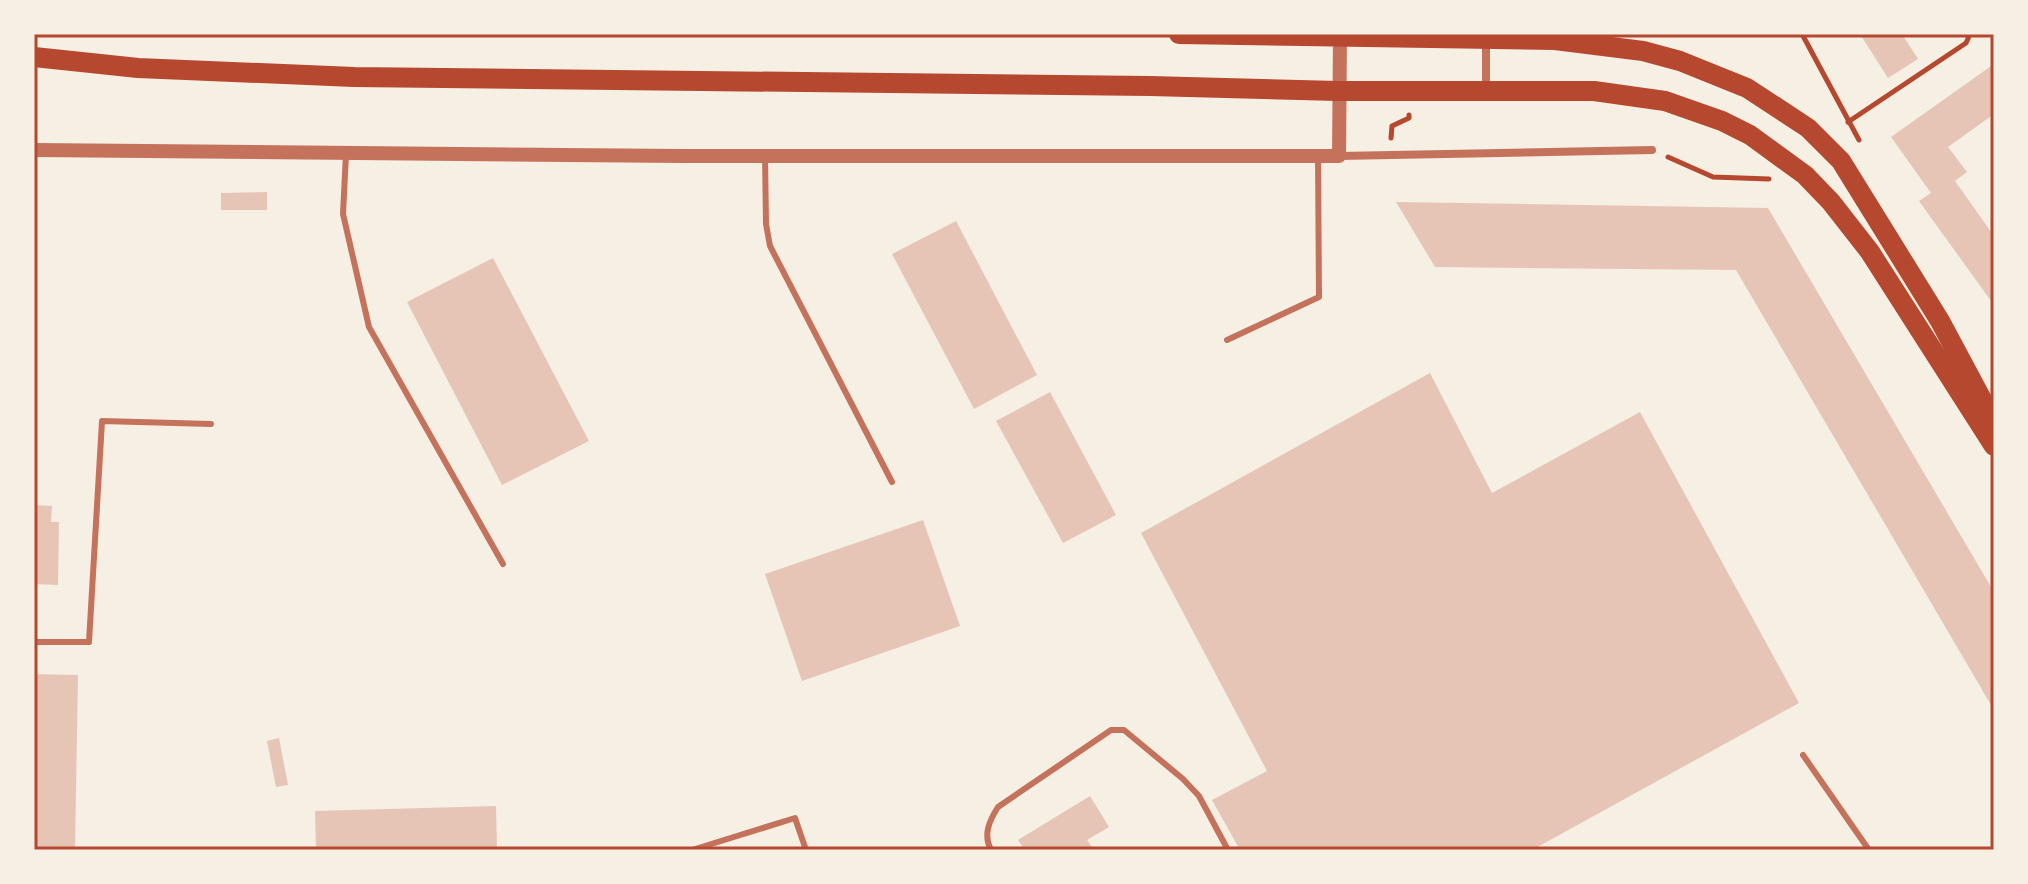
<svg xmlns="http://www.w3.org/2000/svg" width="2028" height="884" font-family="Manrope,sans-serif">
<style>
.building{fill:#e6c5b7}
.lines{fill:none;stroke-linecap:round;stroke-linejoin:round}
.path{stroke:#b5482f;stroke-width:5}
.service{stroke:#c5725c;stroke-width:6}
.minor{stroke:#c5725c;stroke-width:8}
.tertiary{stroke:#c5725c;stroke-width:14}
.primary{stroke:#b5482f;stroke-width:20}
.neatline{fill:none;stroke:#b5482f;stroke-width:3}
</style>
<rect width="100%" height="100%" fill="#f6efe4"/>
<g class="building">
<path d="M1860 34H1902L1918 59 1888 78Z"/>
<path d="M1994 64V114L1948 147 1967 172 1955 181 1994 236V305L1919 201 1931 193 1891 137Z"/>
<path d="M267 192V210H221V193Z"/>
<path d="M1396 202 1768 208 1994 592V710L1736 270 1435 267Z"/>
<path d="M956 221 1037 375 974 409 892 254Z"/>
<path d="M493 258 589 441 502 485 407 302Z"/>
<path d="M1430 373 1492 493 1640 412 1799 703 1532 850H1240L1212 800 1267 771 1141 533Z"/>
<path d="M1050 392 1116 515 1063 543 996 421Z"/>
<path d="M34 505 52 506 51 522H59L58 585 34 584Z"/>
<path d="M923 520 960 626 802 681 765 574Z"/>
<path d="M34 674 78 675 75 850H34Z"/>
<path d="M279 738 288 785 276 787 267 741Z"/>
<path d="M1090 796 1109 827 1087 840 1094 850H1025L1018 840Z"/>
<path d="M496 806 497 850H316L315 811Z"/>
</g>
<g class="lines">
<g class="path">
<path d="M1802 34 1859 140"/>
<path d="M1848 122 1966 43 1970 34"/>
<path d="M1391 138 1392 126 1409 118V115"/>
<path d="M1668 157 1713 177 1769 179"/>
</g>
<g class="service">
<path d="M346 154 343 214 369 327 503 564"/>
<path d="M765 156 766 224 770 246 892 482"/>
<path d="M1227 340 1319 297 1318 156"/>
<path d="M34 642H89L102 421 211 424"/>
<path d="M1803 755 1869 850"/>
<path d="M692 850 795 818 806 850"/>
<path d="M991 850C983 835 989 821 998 807L1111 730H1124L1183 779 1199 796 1228 850"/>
</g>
<g class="minor">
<path d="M1486 89V39"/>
<path d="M1339 156 1652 150"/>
</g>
<path class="tertiary" d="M34 150 682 156H1339L1340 36"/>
<g class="primary">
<path d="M1179 34 1555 40 1643 51 1680 61 1747 88 1808 128 1841 161 1940 321 1994 422"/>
<path d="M34 57 138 68 354 77 1150 86 1338 91H1594L1665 101 1722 121 1750 135 1805 175 1831 202 1870 252 1994 446"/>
</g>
</g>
<rect width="2028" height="884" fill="none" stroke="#f6efe4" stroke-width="72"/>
<rect x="36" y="36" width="1956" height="812" class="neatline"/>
</svg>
